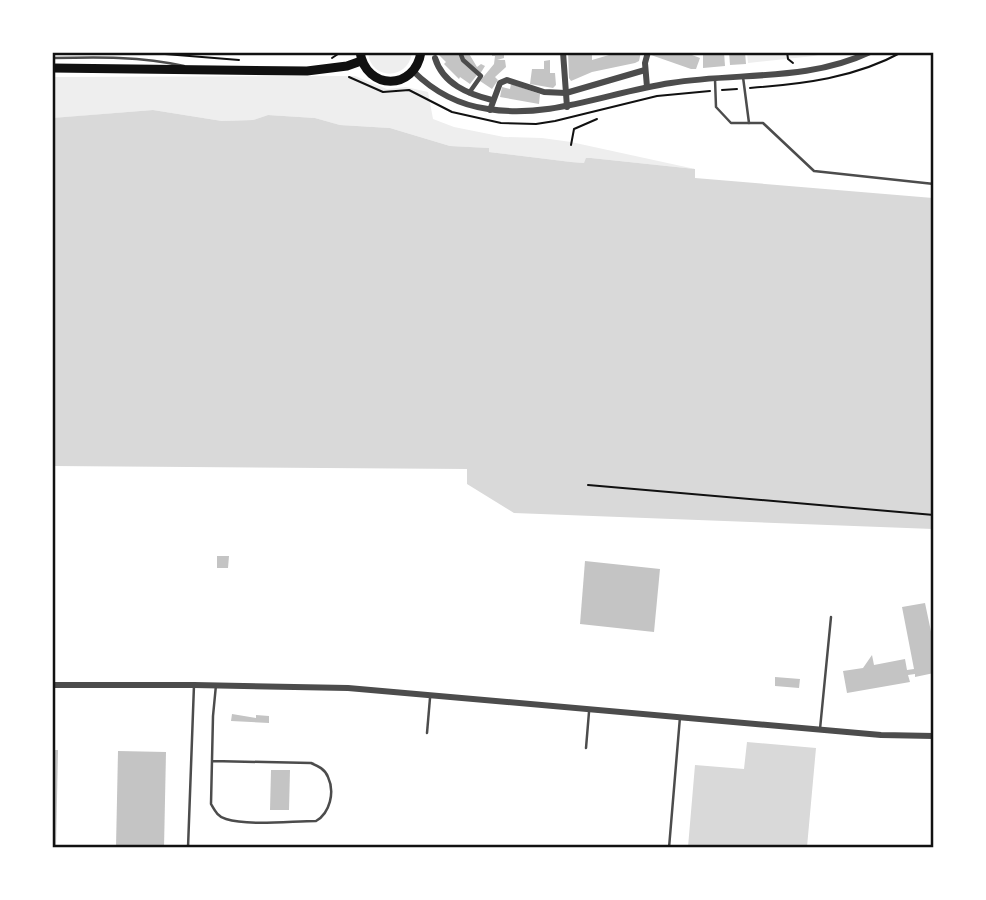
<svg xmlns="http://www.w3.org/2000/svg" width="986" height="900" font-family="Merriweather,serif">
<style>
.green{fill:#eee}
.water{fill:#d9d9d9}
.building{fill:#c4c4c4}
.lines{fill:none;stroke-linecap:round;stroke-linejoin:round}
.path{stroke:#111;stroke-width:2}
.service{stroke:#4c4c4c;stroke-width:2.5}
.pedestrian{stroke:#4c4c4c;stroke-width:4.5}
.minor{stroke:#4c4c4c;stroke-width:6}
.secondary{stroke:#111;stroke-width:9}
.neatline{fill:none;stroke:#111;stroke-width:2.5}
</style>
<rect width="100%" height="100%" fill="#fff"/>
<g class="green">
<path d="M368 53V52L412 53C408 80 371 81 368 53Z"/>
<path d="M747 53H827L814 56 748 63Z"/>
<path d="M355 76 387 89 406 87 428 92 433 119 454 127 504 137 542 138 571 142 695 169 591 158 584 163 571 162 489 152V148L450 146 390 128 340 125 315 118 268 115 253 120 222 121 153 110 53 118 52 77Z"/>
</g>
<g class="water">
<path d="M153 110 222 121 253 120 268 115 315 118 340 125 390 128 450 146 489 148V152L571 162 584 163 586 158H591L695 169V178L933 198V529L514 513 467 484V469L53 466 52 118Z"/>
<path d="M747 742 816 748 807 847H688L695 765 744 769Z"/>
</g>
<g class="building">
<path d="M443 52H459L462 61 477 75 470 84 460 77 459 79 444 64 446 62 439 55Z"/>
<path d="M462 52H468L477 67 481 64 485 66 480 74 464 59Z"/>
<path d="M492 52H504V58L497 60H505L506 67 495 77 498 80 492 89 480 81 494 64 495 56H492Z"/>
<path d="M568 52H592V60L609 55 608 52H641L639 61 635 63 592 72 571 81 569 78Z"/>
<path d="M652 52H684L700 58 696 69H691L651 55Z"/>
<path d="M703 52H724L725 66 703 68Z"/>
<path d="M729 52H745L746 64 730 65Z"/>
<path d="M550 60V73H555L556 85 553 88 530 84 532 69H544V61Z"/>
<path d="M511 84 540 94 539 104 500 97 502 87 510 89Z"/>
<path d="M217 556H229L228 568H217Z"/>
<path d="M585 561 660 569 654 632 580 624Z"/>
<path d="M925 603 934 646V673L915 677V674L908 675 910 682 847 693 843 671 863 668 872 655 874 665 905 659 907 670 914 669 902 607Z"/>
<path d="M775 677 800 679 799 688 775 686Z"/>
<path d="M232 714 256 718V715L269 716V723L231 721Z"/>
<path d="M52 750H58L56 848H52Z"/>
<path d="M118 751 166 752 164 848H116Z"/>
<path d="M271 770H290L289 810H270Z"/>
</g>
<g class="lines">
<g class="path">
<path d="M787 52 788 59 793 63"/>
<path d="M165 54 239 60"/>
<path d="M332 58 341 52"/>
<path d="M349 77 383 92 409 90 452 112 501 123 536 124 555 121 657 96 710 91"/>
<path d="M750 88C803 84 855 78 902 52"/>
<path d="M722 90 737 89"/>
<path d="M571 145 574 129 597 119"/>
<path d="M588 485 934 515"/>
</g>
<g class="service">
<path d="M52 58C97 57 141 56 184 66"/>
<path d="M743 77 749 123"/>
<path d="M715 79 716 107 731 123H763L814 171 934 184"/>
<path d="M820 729 831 617"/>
<path d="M427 733 430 698"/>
<path d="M586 748 589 712"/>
<path d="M212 761 311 763C318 766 325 769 328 777 335 792 330 813 316 821 292 821 248 826 226 819 218 817 215 811 211 804L213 716 216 685"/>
<path d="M188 848 194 685"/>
<path d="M669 848 680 717"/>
</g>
<path class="pedestrian" d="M460 52 463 60 481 76 469 93"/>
<g class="minor">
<path d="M563 52 567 107"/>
<path d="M435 58C443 84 468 94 492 100"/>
<path d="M413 71C434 92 459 105 488 109 551 119 609 92 671 83 738 72 807 82 870 52"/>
<path d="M647 87 645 63 648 52"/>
<path d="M490 110 500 83 507 80 544 92 566 93 645 70"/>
<path d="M52 685H194L348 688 881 735 934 736"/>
</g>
<g class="secondary">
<path d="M360 52C366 91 415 91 421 52"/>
<path d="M52 68 307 71 347 66 361 61"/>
</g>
</g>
<rect width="986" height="900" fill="none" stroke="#ffffff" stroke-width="108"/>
<rect x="54" y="54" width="878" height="792" class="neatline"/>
</svg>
